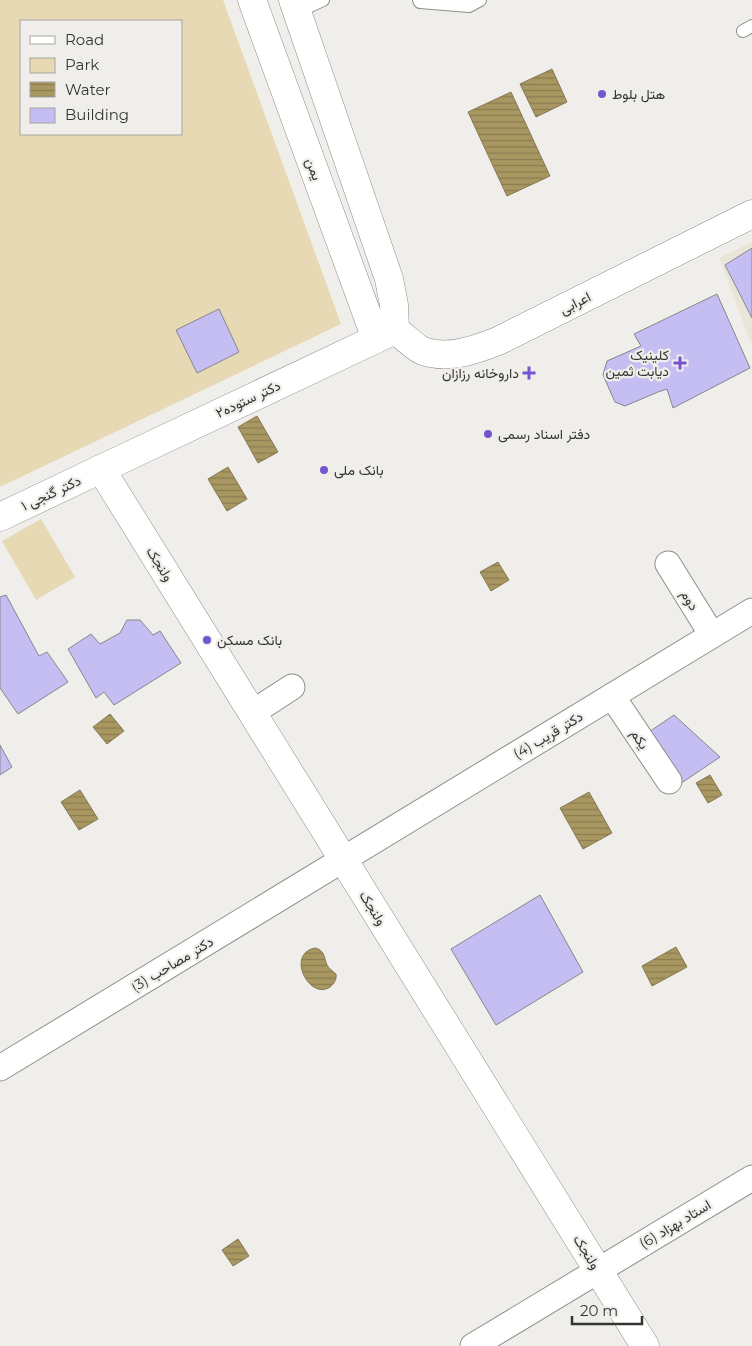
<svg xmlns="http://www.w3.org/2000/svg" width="752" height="1346" font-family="Montserrat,Vazirmatn,sans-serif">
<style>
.built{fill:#e9e5d9}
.green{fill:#e6d9b4;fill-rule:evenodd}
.water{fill:url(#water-rules);stroke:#867a53}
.building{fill:#c5bef3;stroke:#87868b}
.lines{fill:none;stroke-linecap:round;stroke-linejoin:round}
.service-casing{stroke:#8f8e89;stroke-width:14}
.minor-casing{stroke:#8f8e89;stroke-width:27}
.tertiary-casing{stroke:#8f8e89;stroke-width:29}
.secondary-casing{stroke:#8f8e89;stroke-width:29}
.service{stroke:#fff;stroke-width:12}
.minor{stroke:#fff;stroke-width:25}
.tertiary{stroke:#fff;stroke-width:28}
.secondary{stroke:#fff;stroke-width:28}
.poi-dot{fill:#7555cf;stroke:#f0eeea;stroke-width:2}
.labels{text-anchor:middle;stroke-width:4.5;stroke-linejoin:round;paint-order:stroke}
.poi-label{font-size:14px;fill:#353533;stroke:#f0eeea;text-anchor:start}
.street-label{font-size:14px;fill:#353533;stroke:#f0eeea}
</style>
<defs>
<pattern id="water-rules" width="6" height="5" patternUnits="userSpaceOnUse" patternTransform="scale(1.25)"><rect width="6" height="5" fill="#a99761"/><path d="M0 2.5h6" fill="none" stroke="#8a7c51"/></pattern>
</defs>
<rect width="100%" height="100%" fill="#f0eeea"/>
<path class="built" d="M752 242V346L719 258Z"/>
<g class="green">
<path d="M0 0H223L341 324 0 487ZM21 21H181V134H21Z"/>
<path d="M41 519 75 577 36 600 2 541Z"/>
</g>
<g class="water">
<path d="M552 69 567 102 536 117 520 84Z"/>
<path d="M511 92 550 176 507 196 468 112Z"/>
<path d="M257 416 278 452 258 463 238 427Z"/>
<path d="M228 467 247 499 227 511 208 479Z"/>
<path d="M498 562 509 580 491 591 480 572Z"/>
<path d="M110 714 124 731 107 744 93 727Z"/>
<path d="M710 775 722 795 708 803 696 783Z"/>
<path d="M80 790 98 819 79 830 61 802Z"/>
<path d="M589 792 612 833 583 849 560 808Z"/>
<path d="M676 947 687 967 652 986 642 966Z"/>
<path d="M315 948C325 950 324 958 327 965 329 969 333 971 336 974 337 979 334 984 330 987 310 1001 285 954 315 948Z"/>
<path d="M238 1239 249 1256 233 1266 222 1250Z"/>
</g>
<g class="building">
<path d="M752 248V318L725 265Z"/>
<path d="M717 294 750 368 673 408 667 389 658 392 625 406 615 402 603 375 607 361 641 346 634 334Z"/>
<path d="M219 309 239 352 197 373 176 330Z"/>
<path d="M6 595 39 656 47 652 68 682 18 714 0 688V597Z"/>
<path d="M127 620H140L153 635 160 631 181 663 114 705 104 692 96 698 68 649 91 634 100 644 120 633Z"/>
<path d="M674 715 720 757 677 786 643 736Z"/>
<path d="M0 745 12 767 0 775Z"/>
<path d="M540 895 583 972 496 1025 451 949Z"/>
</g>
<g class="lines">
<g class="service-casing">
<g id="service">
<path d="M419 0 420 2 469 6 480 0"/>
<path d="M297 12 323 0"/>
<path d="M743 31 752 26"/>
</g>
</g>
<g class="minor-casing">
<g id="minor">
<path d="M668 564 712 635"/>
<path d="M612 696 669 781"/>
<path d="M252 713 292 687"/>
<path d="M0 1068 752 611"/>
<path d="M473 1346 752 1178"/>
</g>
</g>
<g class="tertiary-casing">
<g id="tertiary">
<path d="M395 330C403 335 415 348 423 351 448 360 475 350 498 341L752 214"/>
<path d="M0 517 101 469"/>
</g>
</g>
<g class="secondary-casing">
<g id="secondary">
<path d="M252 0 376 339"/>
<path d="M293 0 389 279 394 305 395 330 101 469 645 1346"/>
</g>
</g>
<use href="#service" class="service"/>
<use href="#minor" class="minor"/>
<use href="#tertiary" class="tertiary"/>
<use href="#secondary" class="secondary"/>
</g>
<g class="poi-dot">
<circle cx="602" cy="94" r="5"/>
<path d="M677.5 355.5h5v5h5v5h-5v5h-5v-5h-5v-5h5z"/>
<path d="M526.5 365.5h5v5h5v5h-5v5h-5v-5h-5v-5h5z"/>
<circle cx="488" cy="434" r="5"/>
<circle cx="324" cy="470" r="5"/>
<circle cx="207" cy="640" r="5"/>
</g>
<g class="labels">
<g class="poi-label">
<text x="612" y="99">هتل بلوط</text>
<text x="669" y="360" text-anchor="end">کلینیک<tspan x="669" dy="16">دیابت ثمین</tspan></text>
<text x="519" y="378" text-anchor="end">داروخانه رزازان</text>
<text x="498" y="439">دفتر اسناد رسمی</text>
<text x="334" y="475">بانک ملی</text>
<text x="217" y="645">بانک مسکن</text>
</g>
<g class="street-label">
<text transform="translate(314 169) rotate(70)" y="5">یمن</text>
<text transform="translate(575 303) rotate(-27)" y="5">اعرابی</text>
<text transform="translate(248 399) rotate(-25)" y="5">دکتر ستوده۲</text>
<text transform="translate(51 493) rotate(-25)" y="5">دکتر گنجی ۱</text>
<text transform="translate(160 564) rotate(58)" y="5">ولنجک</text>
<text transform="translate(690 600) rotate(58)" y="5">دوم</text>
<text transform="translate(548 735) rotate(-31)" y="5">دکتر قریب (4)</text>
<text transform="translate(640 739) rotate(56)" y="5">یکم</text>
<text transform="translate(373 908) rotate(58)" y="5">ولنجک</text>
<text transform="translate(172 964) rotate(-31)" y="5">دکتر مصاحب (3)</text>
<text transform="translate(675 1224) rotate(-31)" y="5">استاد بهزاد (6)</text>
<text transform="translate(587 1252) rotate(58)" y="5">ولنجک</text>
</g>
</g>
<rect x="20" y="20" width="162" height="115" fill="#f0eeea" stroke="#a5a4a1"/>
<rect x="30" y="36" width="25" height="8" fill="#ffffff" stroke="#a5a4a1"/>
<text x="65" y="45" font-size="15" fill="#353533">Road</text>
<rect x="30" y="58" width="25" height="15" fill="#e6d9b4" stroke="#a5a4a1"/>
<text x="65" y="70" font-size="15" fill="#353533">Park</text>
<rect x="30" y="82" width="25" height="15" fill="url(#water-rules)" stroke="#a5a4a1"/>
<text x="65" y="95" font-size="15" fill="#353533">Water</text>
<rect x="30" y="108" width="25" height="15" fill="#c5bef3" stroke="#a5a4a1"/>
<text x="65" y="120" font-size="15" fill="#353533">Building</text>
<path d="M572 1316v8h70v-8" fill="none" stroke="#353533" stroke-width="2.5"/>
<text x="580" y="1316" font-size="15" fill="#353533" stroke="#f0eeea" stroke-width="4" paint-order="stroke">20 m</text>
</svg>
